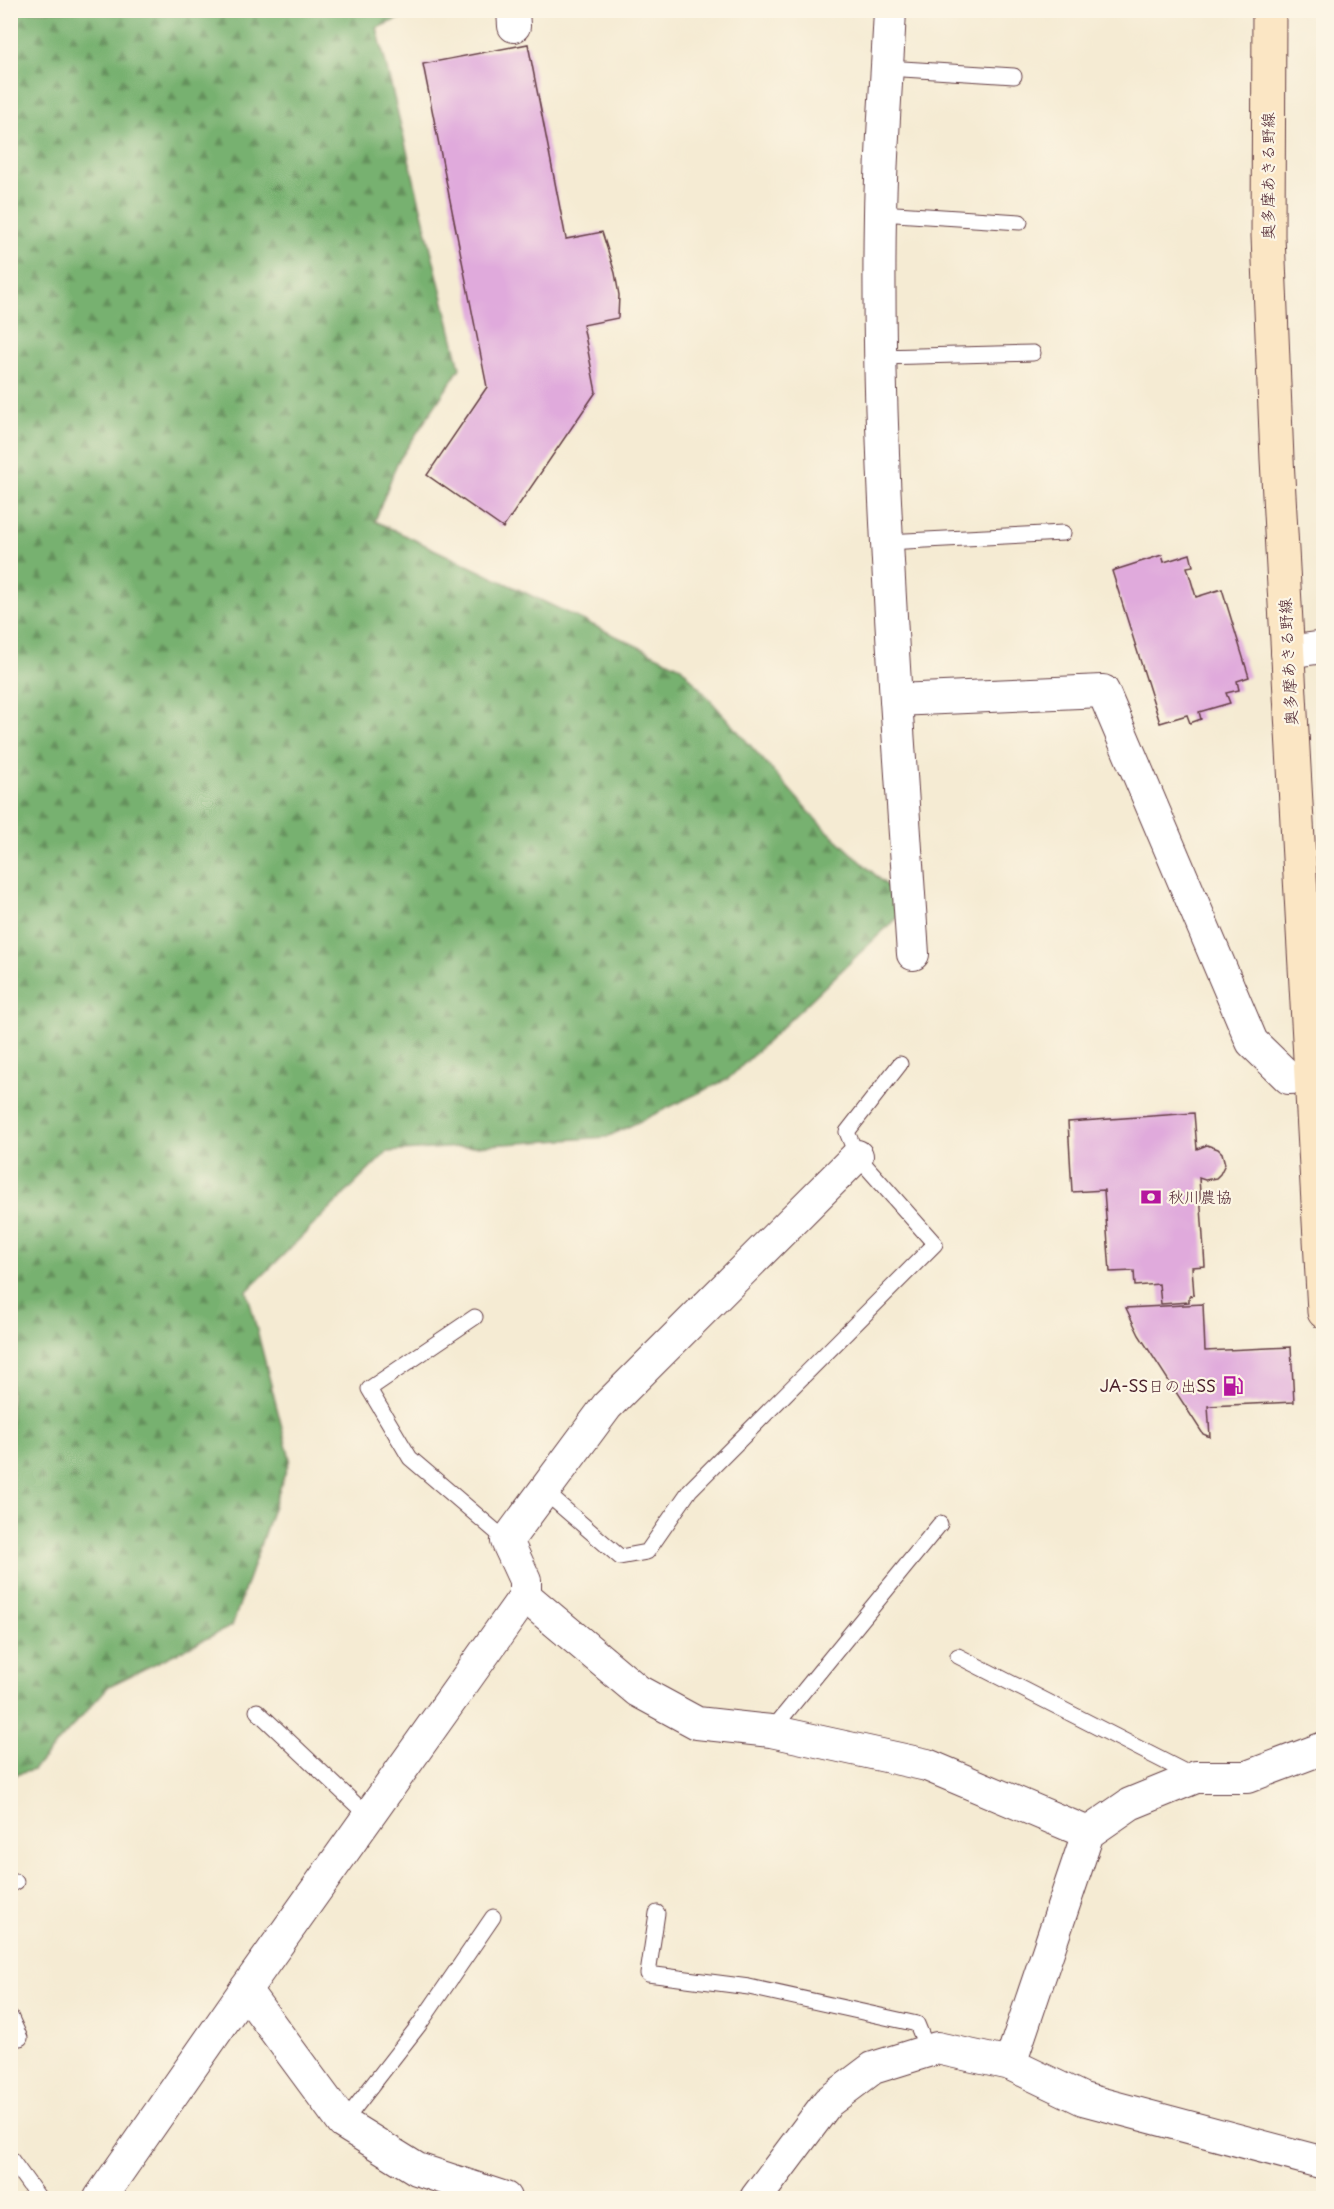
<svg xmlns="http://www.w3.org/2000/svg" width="1334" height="2209" font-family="'Playpen Sans','Klee One',sans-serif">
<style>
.forest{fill:url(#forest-firs);stroke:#60684d;stroke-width:1.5}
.building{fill:#e0aadc}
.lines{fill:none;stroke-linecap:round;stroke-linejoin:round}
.lane-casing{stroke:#643e44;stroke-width:17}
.street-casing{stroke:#643e44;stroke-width:34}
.secondary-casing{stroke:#643e44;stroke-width:35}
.lane{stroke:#fff;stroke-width:15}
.street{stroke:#fff;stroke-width:32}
.secondary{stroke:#fbe6c4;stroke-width:33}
.labels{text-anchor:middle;stroke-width:4.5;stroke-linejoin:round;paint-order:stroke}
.street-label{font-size:16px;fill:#4a1f2b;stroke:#fcf5e5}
.poi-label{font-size:16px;fill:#4a1f2b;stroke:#fcf5e5;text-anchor:start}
</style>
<defs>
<pattern id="forest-firs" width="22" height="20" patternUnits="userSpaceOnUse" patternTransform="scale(1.5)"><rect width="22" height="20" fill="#77b16f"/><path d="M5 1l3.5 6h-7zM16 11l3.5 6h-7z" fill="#648f5b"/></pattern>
</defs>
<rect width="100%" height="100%" fill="#fcf5e5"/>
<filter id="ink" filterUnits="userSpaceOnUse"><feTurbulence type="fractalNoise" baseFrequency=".0167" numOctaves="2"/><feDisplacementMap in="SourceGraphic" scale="12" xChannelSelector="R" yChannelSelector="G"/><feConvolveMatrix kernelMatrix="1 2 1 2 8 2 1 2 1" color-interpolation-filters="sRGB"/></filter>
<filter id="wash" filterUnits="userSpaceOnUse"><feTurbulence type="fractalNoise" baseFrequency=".008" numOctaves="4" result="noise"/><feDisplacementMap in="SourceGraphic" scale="24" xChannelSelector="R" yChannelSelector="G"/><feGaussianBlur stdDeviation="1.35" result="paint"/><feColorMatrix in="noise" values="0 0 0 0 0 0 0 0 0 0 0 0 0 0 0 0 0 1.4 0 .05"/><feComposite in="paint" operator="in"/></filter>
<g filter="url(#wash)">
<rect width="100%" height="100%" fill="#f5ebd3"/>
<path class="forest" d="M11 11H416L377 28 460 368 397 463 375 521 681 667 819 823 909 906 728 1079 607 1137 387 1152 247 1291 290 1459 232 1626 109 1686 33 1770 11 1776Z"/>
<g id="blocks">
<g class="building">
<path d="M528 44 566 239 602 232 615 273 619 295 618 318 583 325 596 392 503 528 427 475 487 387 423 64Z"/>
<path d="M1190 554 1193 566 1187 567 1196 597 1222 589 1249 677 1237 681 1239 690 1226 693 1230 703 1199 712 1201 719 1190 723 1187 715 1160 723 1112 571 1162 555 1164 562Z"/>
<path d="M1194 1113 1197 1149 1207 1145 1218 1149 1222 1153 1225 1164 1220 1174 1216 1178 1205 1180 1199 1178 1205 1266 1192 1267 1194 1295 1189 1296V1302L1161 1304 1159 1284 1135 1286 1134 1271 1110 1272 1104 1190 1072 1192 1068 1122Z"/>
<path d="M1203 1304 1205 1351 1291 1347 1294 1402 1208 1406 1210 1437 1203 1434 1139 1335 1126 1308Z"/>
</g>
</g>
</g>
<g filter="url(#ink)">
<use href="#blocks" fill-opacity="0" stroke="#643e44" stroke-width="1.5"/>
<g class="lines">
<g class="lane-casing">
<g id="lane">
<path d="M887 68 1014 76"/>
<path d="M880 213 1020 222"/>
<path d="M880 357 1033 353"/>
<path d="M886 542 1063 533"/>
<path d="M475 1317 369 1389 410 1458 507 1541"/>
<path d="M545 1492 620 1557 647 1552 690 1490 935 1244 857 1156 847 1132 900 1064"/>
<path d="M958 1656 1193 1776"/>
<path d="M257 1711 368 1816"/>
<path d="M771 1731 940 1524"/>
<path d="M10 1885 16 1882"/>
<path d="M657 1913 648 1974 749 1987 917 2024 928 2051"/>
<path d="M10 2016 20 2038"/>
<path d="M343 2123 419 2025 493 1917"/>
<path d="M10 2158 39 2198"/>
</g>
</g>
<g class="street-casing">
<g id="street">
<path d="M513 10 514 26"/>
<path d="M890 10C887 78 881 147 880 214 877 376 886 538 896 700L1103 691 1252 1042 1289 1078 1311 1077"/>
<path d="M1287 652 1324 647"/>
<path d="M896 700 913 954"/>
<path d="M525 1596 638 1691 697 1723 771 1731 927 1765 1088 1833"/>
<path d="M245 1990 343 2123 417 2169 505 2198"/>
<path d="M1010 2064 1088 1833 1130 1804 1196 1777H1247L1324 1748"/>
<path d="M100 2198 245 1990 525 1596V1580L507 1541 607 1406 857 1156"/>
<path d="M756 2198 828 2102 873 2068 937 2048 1010 2064 1083 2099 1324 2163"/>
</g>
</g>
<g class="secondary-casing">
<path id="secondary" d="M1269 10 1268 236 1277 459 1324 1312"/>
</g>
<use href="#lane" class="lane"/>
<use href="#street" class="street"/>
<use href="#secondary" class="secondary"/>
</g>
</g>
<defs>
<g id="bank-bare" transform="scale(1.62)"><path d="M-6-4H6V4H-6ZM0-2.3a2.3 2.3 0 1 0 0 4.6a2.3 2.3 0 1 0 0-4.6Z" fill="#b5179e" stroke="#fcf5e5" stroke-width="2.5" paint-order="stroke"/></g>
<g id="fuel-bare" transform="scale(1.62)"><path d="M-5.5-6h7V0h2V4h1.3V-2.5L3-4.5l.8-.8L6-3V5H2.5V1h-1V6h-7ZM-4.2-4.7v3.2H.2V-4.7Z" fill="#b5179e" stroke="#fcf5e5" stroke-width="2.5" paint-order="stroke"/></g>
</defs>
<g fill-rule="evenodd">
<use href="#bank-bare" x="1151" y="1197"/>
<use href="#fuel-bare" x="1233" y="1386"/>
</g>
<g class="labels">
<g class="street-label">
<text transform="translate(1268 176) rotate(-90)" y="6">奥多摩あきる野線</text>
<text transform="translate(1288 662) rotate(-93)" y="6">奥多摩あきる野線</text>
</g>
<g class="poi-label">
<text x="1168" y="1203">秋川農協</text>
<text x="1216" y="1392" text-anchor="end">JA-SS日の出SS</text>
</g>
</g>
<rect width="1334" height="2209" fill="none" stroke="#fcf5e5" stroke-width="36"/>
</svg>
